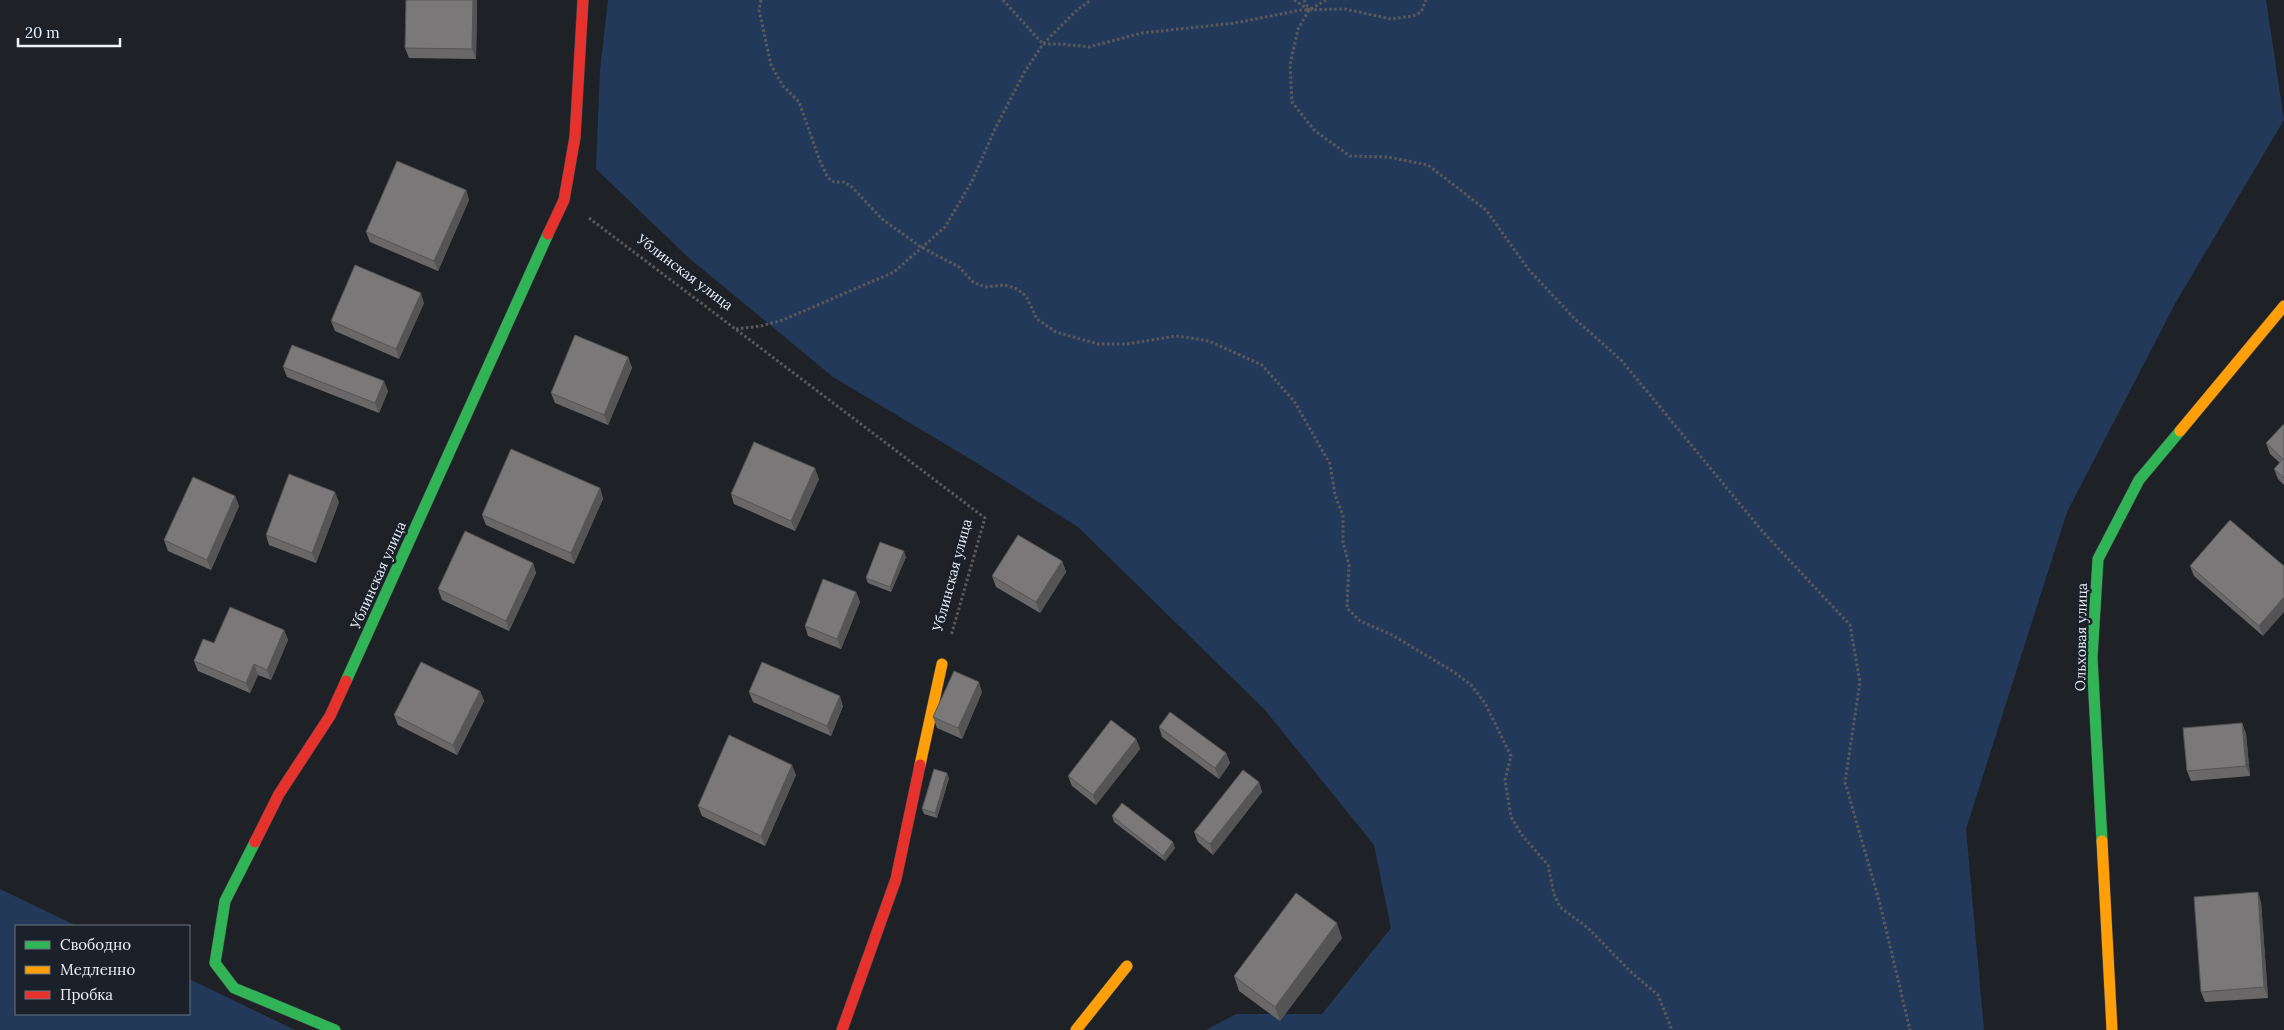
<svg xmlns="http://www.w3.org/2000/svg" width="2284" height="1030" font-family="Lora,serif">
<style>
.green{fill:#23395a}
.lines{fill:none;stroke-linecap:round;stroke-linejoin:round}
.fast-casing{stroke:#3c3f43;stroke-width:12}
.slow-casing{stroke:#3c3f43;stroke-width:12}
.jam-casing{stroke:#3c3f43;stroke-width:12}
.path{stroke:#5a595b;stroke-width:3;stroke-dasharray:2.5 2.5;stroke-linecap:butt}
.fast{stroke:#30b455;stroke-width:11}
.slow{stroke:#ff9f0a;stroke-width:11}
.jam{stroke:#e5322d;stroke-width:11}
.wall{fill:#696768}
.shaded-wall{fill:#555455}
.building{fill:#7a7879;stroke:#555455}
.labels{text-anchor:middle;stroke-width:5;stroke-linejoin:round;paint-order:stroke}
.street-label{font-size:14px;fill:#edf1f8;stroke:#1b212a}
</style>
<rect width="100%" height="100%" fill="#1e2226"/>
<g class="green">
<path d="M608 0H2266L2284 120 2176 302 2067 512 1966 829 1984 1030H1206L1236 1014H1322L1391 928 1374 845 1265 710 1078 527 977 463 833 377 689 258 596 169 600 70Z"/>
<path d="M0 889 77 926H16V1014H189V979L295 1030H0Z"/>
</g>
<g class="lines">
<g class="fast-casing">
<g id="fast">
<path d="M346 681 548 234"/>
<path d="M2102 841 2092 658 2098 559 2139 480 2180 431"/>
<path d="M255 842 225 901 215 963 234 988 335 1030"/>
</g>
</g>
<g class="slow-casing">
<g id="slow">
<path d="M2180 431 2284 306"/>
<path d="M920 765 942 664"/>
<path d="M2102 841 2112 1030"/>
<path d="M1076 1030 1127 966"/>
</g>
</g>
<g class="jam-casing">
<g id="jam">
<path d="M548 234 564 200 575 137 583 0"/>
<path d="M255 842 279 794 330 716 346 681"/>
<path d="M842 1030 896 879 920 765"/>
</g>
</g>
<g class="path">
<path d="M761 0 759 10 771 65 783 86 799 102 820 161 828 178 834 182H844L852 187 882 219 921 247 959 267 973 282 985 287 1005 285 1017 289 1026 296 1037 319 1056 332 1098 344H1127L1176 336 1191 338 1209 341 1262 365 1294 401 1330 464 1335 495 1343 516V542L1349 565 1347 608 1360 621 1392 635 1454 672 1471 685 1485 703 1511 756 1505 780 1511 817 1522 835 1548 865 1554 894 1560 907 1588 928 1631 972 1658 995 1672 1030"/>
<path d="M1003 0 1043 44 1077 10 1091 0"/>
<path d="M1294 0 1309 10"/>
<path d="M1304 0 1309 10"/>
<path d="M1326 0 1309 10 1298 29 1290 65 1292 102 1315 131 1350 156 1388 157 1428 165 1486 210 1529 270 1574 318 1622 361 1763 532 1850 625 1860 682 1845 782 1880 904 1910 1030"/>
<path d="M589 218 985 518 951 636"/>
<path d="M736 329 761 326 783 320 894 272 945 227 972 181 995 129 1024 73 1043 44H1062L1089 47 1142 33 1235 23 1301 10 1345 9 1391 19 1413 16 1421 12 1426 0"/>
</g>
<use href="#fast" class="fast"/>
<use href="#slow" class="slow"/>
<use href="#jam" class="jam"/>
</g>
<g class="wall">
<path d="M477 0 476 59 409 58 405 48Z"/>
<path d="M466 190 469 200 438 271 370 242 366 232Z"/>
<path d="M424 303 399 359 335 331 331 321Z"/>
<path d="M628 357 632 368 608 425 555 403 551 393Z"/>
<path d="M283 367 388 391 379 413 287 377Z"/>
<path d="M2284 424V485L2278 479 2274 469 2280 463 2270 454 2266 443Z"/>
<path d="M819 479 795 531 734 504 731 494Z"/>
<path d="M600 488 603 499 574 564 486 525 482 515Z"/>
<path d="M235 496 239 506 211 570 168 551 164 540Z"/>
<path d="M339 502 316 563 269 545 266 535Z"/>
<path d="M2230 520 2263 636 2194 576 2190 566Z"/>
<path d="M906 557 891 592 868 583 866 578Z"/>
<path d="M1062 561 1066 572 1040 613 996 587 992 576Z"/>
<path d="M533 563 536 573 509 631 442 600 438 589Z"/>
<path d="M856 592 860 602 841 649 808 636 805 626Z"/>
<path d="M284 630 288 640 271 680 258 675 250 693 198 671 194 661 214 643Z"/>
<path d="M480 691 484 701 457 755 398 725 394 715Z"/>
<path d="M749 692 843 706 831 736 753 702Z"/>
<path d="M982 692 962 739 937 728 933 717Z"/>
<path d="M2242 723 2246 734 2250 776 2191 781 2187 771Z"/>
<path d="M1159 727 1226 753 1230 763 1219 779 1162 737Z"/>
<path d="M1136 739 1140 749 1096 805 1072 786 1068 776Z"/>
<path d="M796 775 765 846 702 816 698 806Z"/>
<path d="M949 778 937 818 924 814 922 809Z"/>
<path d="M1259 782 1262 792 1213 855 1198 842 1194 832Z"/>
<path d="M1112 816 1175 848 1165 861 1114 822Z"/>
<path d="M2261 902 2268 998 2205 1002 2201 992Z"/>
<path d="M1342 938 1280 1021 1239 991 1234 976Z"/>
</g>
<g class="shaded-wall">
<path d="M473 0H477L476 59 472 49Z"/>
<path d="M466 190 469 200 438 271 434 261Z"/>
<path d="M421 293 424 303 399 359 396 349Z"/>
<path d="M628 357 632 368 608 425 604 415Z"/>
<path d="M384 381 388 391 379 413 375 403Z"/>
<path d="M815 468 819 479 795 531 791 521Z"/>
<path d="M600 488 603 499 574 564 571 553Z"/>
<path d="M335 492 339 502 316 563 312 553Z"/>
<path d="M235 496 239 506 211 570 207 560Z"/>
<path d="M904 551 906 557 891 592 890 587Z"/>
<path d="M1062 561 1066 572 1040 613 1036 602Z"/>
<path d="M533 563 536 573 509 631 506 621Z"/>
<path d="M856 592 860 602 841 649 837 639Z"/>
<path d="M2284 597V612L2263 636 2259 626Z"/>
<path d="M284 630 288 640 271 680 267 670Z"/>
<path d="M254 664 258 675 250 693 246 683Z"/>
<path d="M979 682 982 692 962 739 958 728Z"/>
<path d="M480 691 484 701 457 755 453 745Z"/>
<path d="M840 696 843 706 831 736 827 726Z"/>
<path d="M2242 723 2246 734 2250 776 2246 766Z"/>
<path d="M1136 739 1140 749 1096 805 1093 795Z"/>
<path d="M1226 753 1230 763 1219 779 1215 768Z"/>
<path d="M792 765 796 775 765 846 761 836Z"/>
<path d="M947 773 949 778 937 818 935 813Z"/>
<path d="M1259 782 1262 792 1213 855 1210 844Z"/>
<path d="M1173 842 1175 848 1165 861 1163 856Z"/>
<path d="M2258 892 2261 902 2268 998 2264 987Z"/>
<path d="M1337 923 1342 938 1280 1021 1275 1007Z"/>
</g>
<g class="building">
<path d="M406 0H473L472 49 405 48Z"/>
<path d="M397 161 466 190 434 261 366 232Z"/>
<path d="M355 265 421 293 396 349 331 321Z"/>
<path d="M575 335 628 357 604 415 551 393Z"/>
<path d="M292 345 384 381 375 403 283 367Z"/>
<path d="M2284 424V478L2274 469 2283 459 2266 443Z"/>
<path d="M754 442 815 468 791 521 731 494Z"/>
<path d="M511 449 600 488 571 553 482 515Z"/>
<path d="M289 474 335 492 312 553 266 535Z"/>
<path d="M193 477 235 496 207 560 164 540Z"/>
<path d="M2230 520 2284 566V597L2259 626 2190 566Z"/>
<path d="M465 531 533 563 506 621 438 589Z"/>
<path d="M1018 535 1062 561 1036 602 992 576Z"/>
<path d="M880 542 904 551 890 587 866 578Z"/>
<path d="M823 579 856 592 837 639 805 626Z"/>
<path d="M230 607 284 630 267 670 254 664 246 683 194 661 203 639 214 643Z"/>
<path d="M421 662 480 691 453 745 394 715Z"/>
<path d="M762 662 840 696 827 726 749 692Z"/>
<path d="M954 671 979 682 958 728 933 717Z"/>
<path d="M1170 712 1226 753 1215 768 1159 727Z"/>
<path d="M1111 720 1136 739 1093 795 1068 776Z"/>
<path d="M2242 723 2246 766 2187 771 2183 728Z"/>
<path d="M729 735 792 765 761 836 698 806Z"/>
<path d="M934 769 947 773 935 813 922 809Z"/>
<path d="M1243 770 1259 782 1210 844 1194 832Z"/>
<path d="M1122 803 1173 842 1163 856 1112 816Z"/>
<path d="M2258 892 2264 987 2201 992 2194 897Z"/>
<path d="M1296 893 1337 923 1275 1007 1234 976Z"/>
</g>
<g class="labels">
<g class="street-label">
<text transform="translate(685 272) rotate(37)" y="5">Ублинская улица</text>
<text transform="translate(378 575) rotate(-66)" y="5">Ублинская улица</text>
<text transform="translate(952 575) rotate(-75)" y="5">Ублинская улица</text>
<text transform="translate(2081 637) rotate(-89)" y="5">Ольховая улица</text>
</g>
</g>
<rect x="15" y="925" width="175" height="90" fill="#1b212a" stroke="#6f747c"/>
<rect x="25" y="941" width="25" height="8" fill="#30b455" stroke="#6f747c"/>
<text x="60" y="950" font-size="15" fill="#edf1f8">Свободно</text>
<rect x="25" y="966" width="25" height="8" fill="#ff9f0a" stroke="#6f747c"/>
<text x="60" y="975" font-size="15" fill="#edf1f8">Медленно</text>
<rect x="25" y="991" width="25" height="8" fill="#e5322d" stroke="#6f747c"/>
<text x="60" y="1000" font-size="15" fill="#edf1f8">Пробка</text>
<path d="M18 38v8h102v-8" fill="none" stroke="#edf1f8" stroke-width="2.5"/>
<text x="25" y="38" font-size="15" fill="#edf1f8" stroke="#1b212a" stroke-width="4" paint-order="stroke">20 m</text>
</svg>
